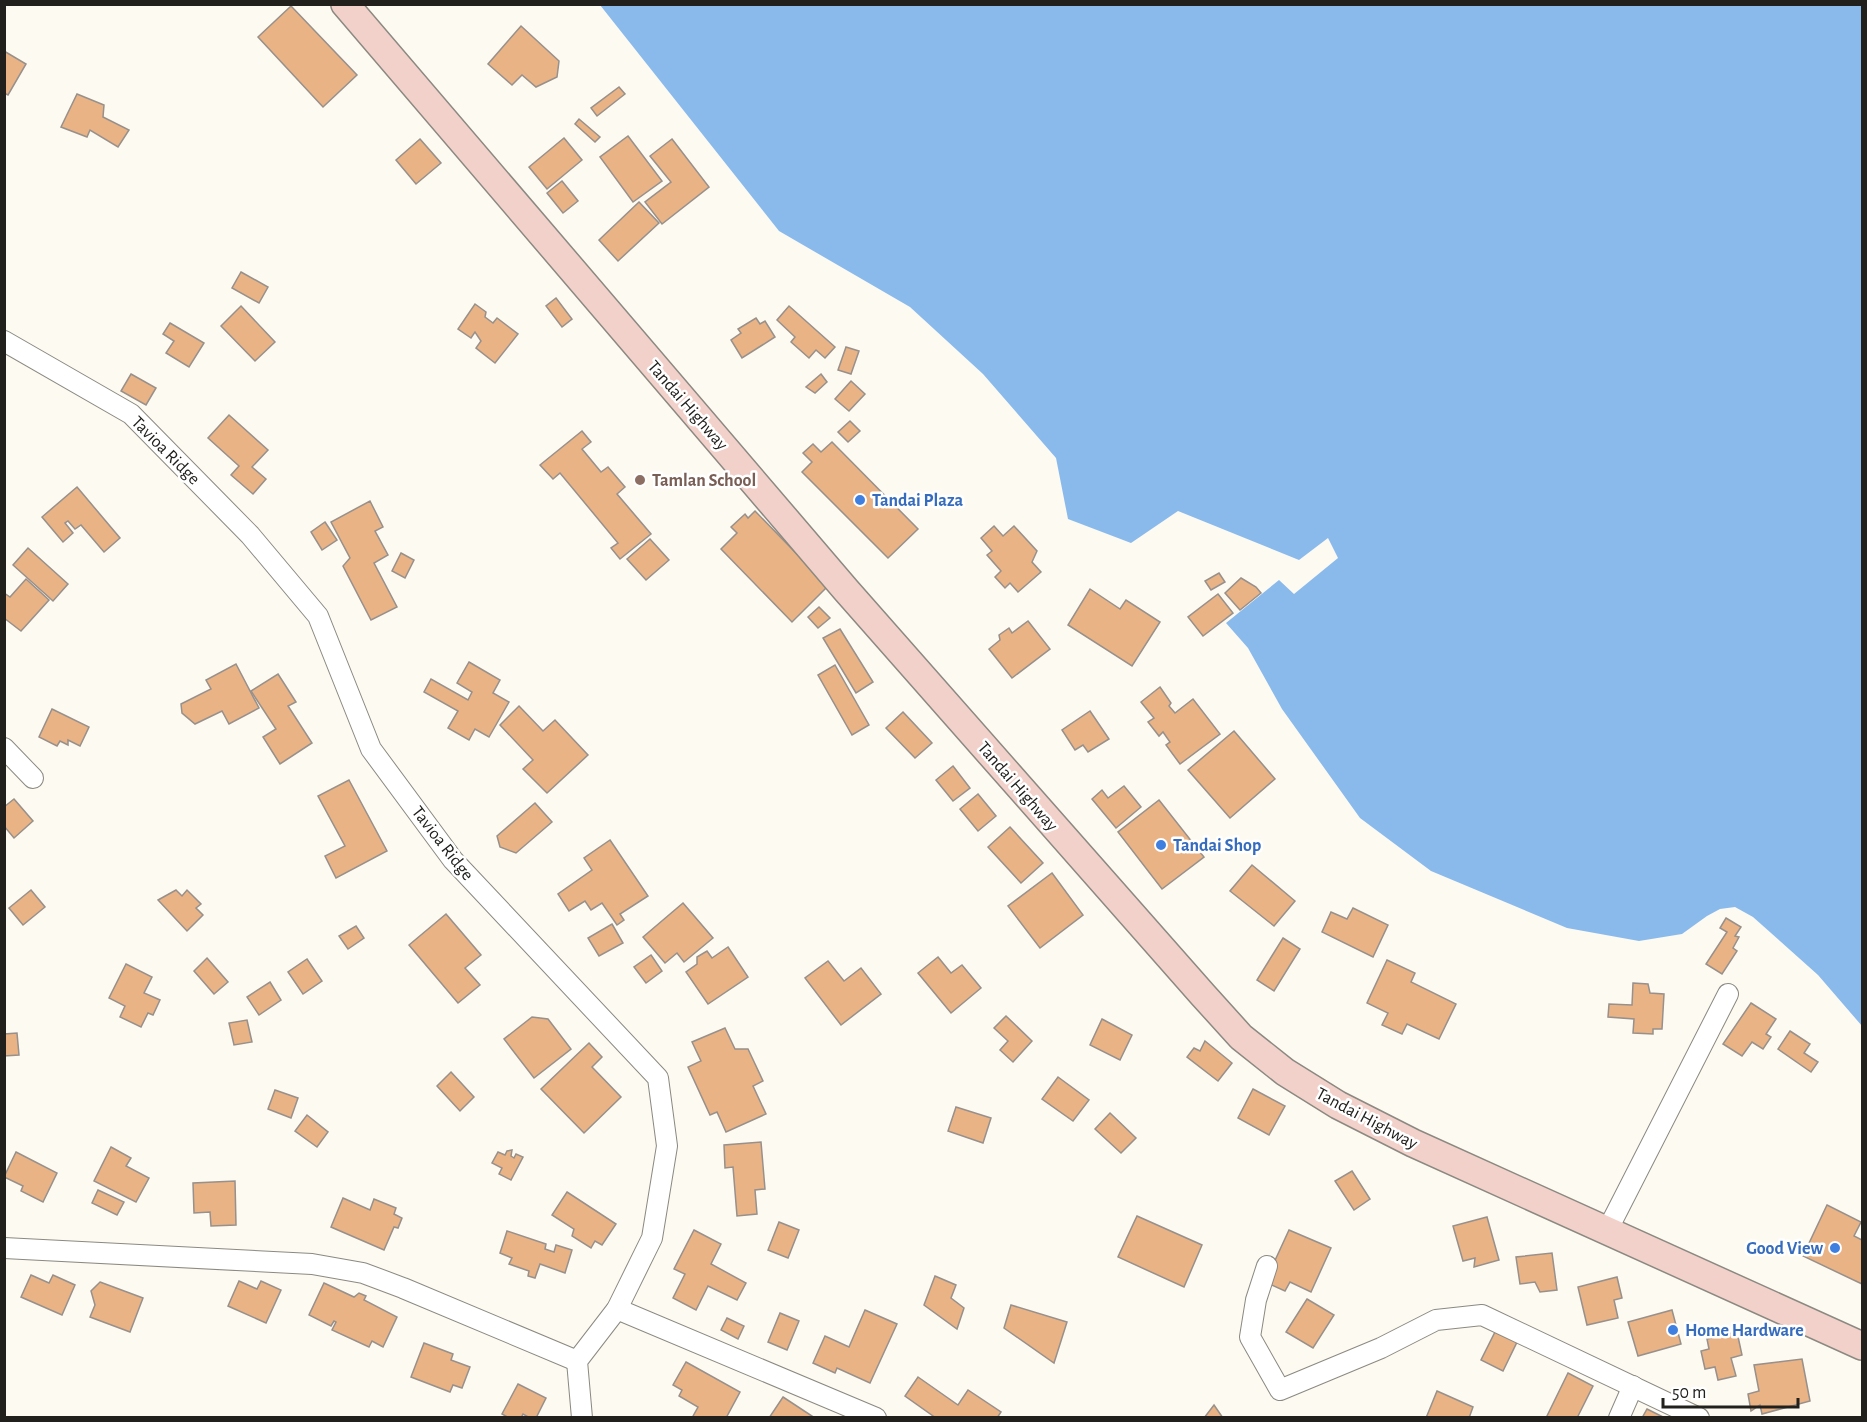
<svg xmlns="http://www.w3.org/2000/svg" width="1867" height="1422" font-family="'Alegreya Sans',sans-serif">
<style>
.water{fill:#8abaec}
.building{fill:#e9b385;stroke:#97908b;stroke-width:1.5}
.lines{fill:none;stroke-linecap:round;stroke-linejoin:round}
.street-casing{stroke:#8b8981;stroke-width:22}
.secondary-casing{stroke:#8b8981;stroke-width:30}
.street{stroke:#fff;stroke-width:20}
.secondary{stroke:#f2d1ca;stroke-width:27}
.education-dot{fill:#8d6e63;stroke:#fff;stroke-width:2}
.shop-dot{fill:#3f7fe0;stroke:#fff;stroke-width:2}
.labels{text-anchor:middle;stroke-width:5;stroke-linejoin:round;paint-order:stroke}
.street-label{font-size:18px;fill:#21201d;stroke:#fff}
.education-label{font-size:18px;font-weight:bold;fill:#785e54;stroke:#fff;text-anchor:start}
.shop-label{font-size:18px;font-weight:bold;fill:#366cbe;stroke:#fff;text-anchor:start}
</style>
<rect width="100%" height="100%" fill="#fdfaf2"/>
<path class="water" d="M600 5H1862V1026L1818 975 1753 917 1735 907 1720 909 1707 916 1682 934 1639 941 1567 928 1431 871 1360 818 1282 709 1248 648 1226 623 1279 580 1294 594 1338 558 1328 538 1299 560 1178 511 1131 543 1068 519 1056 458 983 374 910 307 779 231Z"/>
<g class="building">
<path d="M291 6 357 75 323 107 258 37Z"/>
<path d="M521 26 559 61 557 77 536 87 522 75 512 85 488 64Z"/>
<path d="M4 51 26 64 8 95 4 93Z"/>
<path d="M619 87 625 94 597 116 591 108Z"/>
<path d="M77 94 104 105 103 117 129 130 118 147 90 130 87 137 61 127Z"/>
<path d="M579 119 600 137 595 142 575 124Z"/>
<path d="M628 136 662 181 633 202 600 157Z"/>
<path d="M564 138 582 160 547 189 529 167Z"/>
<path d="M420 139 441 163 416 184 396 160Z"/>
<path d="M672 139 709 187 662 224 645 202 671 182 650 156Z"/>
<path d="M562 181 578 201 563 213 547 193Z"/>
<path d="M639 202 659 223 618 261 599 240Z"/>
<path d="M241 272 268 287 259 303 232 288Z"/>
<path d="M556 298 572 319 562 327 546 306Z"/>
<path d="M475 304 486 312 485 317 493 323 497 318 518 334 495 363 476 348 481 341 475 332 471 338 458 329Z"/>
<path d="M241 306 275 342 255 361 221 326Z"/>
<path d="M789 306 835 347 825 358 816 350 809 358 791 342 795 337 777 320Z"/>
<path d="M756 318 760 324 765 321 775 337 742 358 731 340 741 333 738 329Z"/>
<path d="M170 323 204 343 189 367 166 353 174 341 163 334Z"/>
<path d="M846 347 859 351 851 374 838 370Z"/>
<path d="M131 374 156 388 146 405 121 391Z"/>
<path d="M821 374 827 382 815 393 806 387Z"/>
<path d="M851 381 865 394 849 411 835 399Z"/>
<path d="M229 415 268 450 252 467 266 479 253 494 231 475 239 466 208 438Z"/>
<path d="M850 421 860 431 848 442 838 432Z"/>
<path d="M582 431 591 442 582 449 601 472 608 467 625 487 617 494 651 534 620 559 611 548 618 543 560 473 553 479 540 465Z"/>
<path d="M832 442 918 529 888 558 802 472 812 462 803 453 813 444 821 452Z"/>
<path d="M77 487 120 538 104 552 81 525 75 529 68 521 65 523 73 533 63 542 42 517Z"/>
<path d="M370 501 383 527 375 531 388 555 374 563 397 607 371 620 343 566 350 558 331 522Z"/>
<path d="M755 511 828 586 792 622 721 549 737 533 731 527 745 514 748 518Z"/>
<path d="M325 522 337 540 322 550 311 532Z"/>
<path d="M994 526 1003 536 1014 526 1037 551 1032 562 1041 572 1018 592 1010 583 1005 588 995 577 1001 571 987 555 992 551 981 538Z"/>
<path d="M650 539 669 560 646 580 627 559Z"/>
<path d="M28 548 68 584 53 601 13 565Z"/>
<path d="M401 553 414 560 405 578 392 571Z"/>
<path d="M1219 573 1225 582 1211 590 1205 581Z"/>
<path d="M1241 578 1256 587 1261 593 1240 610 1225 593Z"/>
<path d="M26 579 49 600 21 631 4 618V593L10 597Z"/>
<path d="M1090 589 1120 609 1126 600 1160 622 1132 666 1068 625Z"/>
<path d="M1218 594 1233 613 1203 636 1188 617Z"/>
<path d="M819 607 830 618 818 628 808 617Z"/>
<path d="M1028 621 1050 649 1012 678 989 649 1000 640 999 635 1009 628 1012 633Z"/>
<path d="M840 629 873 682 856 693 823 638Z"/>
<path d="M469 662 500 680 493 693 509 702 489 737 475 729 469 740 448 728 458 711 424 692 431 679 468 700 472 692 457 683Z"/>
<path d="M236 664 259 708 229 724 222 711 195 724 182 713 181 704 211 689 206 680Z"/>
<path d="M835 665 869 725 852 735 818 675Z"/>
<path d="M278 674 296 702 288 706 312 743 280 764 263 737 276 729 251 691Z"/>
<path d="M1160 687 1171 703 1169 706 1175 713 1193 699 1220 734 1180 764 1166 745 1170 742 1163 732 1159 736 1148 722 1154 718 1141 702Z"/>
<path d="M519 706 543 731 555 720 588 755 547 793 523 769 533 760 500 725Z"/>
<path d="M52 709 89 727 80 746 68 740V745L60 741 57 746 39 737Z"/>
<path d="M1090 711 1109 739 1088 752 1083 745 1075 750 1062 730Z"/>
<path d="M903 712 932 743 915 758 886 728Z"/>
<path d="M1234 731 1275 779 1230 818 1188 770Z"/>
<path d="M953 766 970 788 953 801 936 780Z"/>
<path d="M349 780 387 851 336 878 325 856 345 846 318 796Z"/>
<path d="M1124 786 1141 807 1116 828 1092 799 1102 790 1108 798Z"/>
<path d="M978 794 996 816 978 831 960 809Z"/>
<path d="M14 799 33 821 14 838 4 826V807Z"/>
<path d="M1159 800 1204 857 1162 889 1118 832Z"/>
<path d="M535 803 552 822 516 853 500 847 497 836Z"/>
<path d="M1010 827 1043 863 1021 883 988 847Z"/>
<path d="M610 840 648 896 620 914 624 920 617 925 602 903 591 910 585 901 569 911 558 894 592 870 584 858Z"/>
<path d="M1252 865 1295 901 1274 926 1230 891Z"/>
<path d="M1052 873 1083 915 1040 948 1008 906Z"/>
<path d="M31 890 45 907 23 925 9 908Z"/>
<path d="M176 890 182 896 187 890 201 904 196 908 203 915 187 931 158 900Z"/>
<path d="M683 903 713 938 684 962 677 953 665 963 643 937Z"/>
<path d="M1353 908 1388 925 1373 957 1322 932 1331 912 1347 919Z"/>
<path d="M446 914 481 955 465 968 480 985 458 1003 409 945Z"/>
<path d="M1726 918 1741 927 1735 936 1739 937 1733 948 1737 951 1722 974 1706 964 1727 932 1720 928Z"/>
<path d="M612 924 623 943 599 956 588 938Z"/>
<path d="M356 926 364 938 348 949 339 936Z"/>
<path d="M1283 938 1300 949 1274 991 1257 980Z"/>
<path d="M728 947 748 977 708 1004 686 972 697 964V957L707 951 712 958Z"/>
<path d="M651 955 662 971 646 983 634 967Z"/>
<path d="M938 957 951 973 962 965 981 988 951 1013 918 973Z"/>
<path d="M207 958 228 982 214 994 194 971Z"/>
<path d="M307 959 322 981 303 994 288 972Z"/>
<path d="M1387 960 1415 973 1411 982 1456 1004 1439 1039 1407 1024 1402 1034 1382 1025 1388 1013 1367 1003Z"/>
<path d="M828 961 844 981 861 968 881 994 841 1025 805 978Z"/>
<path d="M126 964 152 977 144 993 160 1000 153 1015 148 1013 141 1027 120 1017 125 1006 109 998Z"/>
<path d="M270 982 281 1000 259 1015 247 997Z"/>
<path d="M1633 983 1648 984 1650 993 1664 994 1662 1029H1653V1034L1633 1033 1634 1019 1608 1017 1609 1004 1632 1005Z"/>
<path d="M1751 1003 1776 1019 1766 1034 1771 1037 1763 1049 1752 1042 1742 1056 1723 1044Z"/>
<path d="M1006 1016 1032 1041 1013 1062 1000 1050 1008 1041 994 1028Z"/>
<path d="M532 1017 548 1019 571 1049 534 1078 504 1039Z"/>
<path d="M1102 1019 1132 1035 1120 1060 1090 1045Z"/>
<path d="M247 1020 252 1042 234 1045 229 1023Z"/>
<path d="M725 1028 735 1049H748L763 1081 753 1086 766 1114 726 1132 717 1112 710 1115 688 1067 701 1061 692 1042Z"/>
<path d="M1790 1031 1810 1044 1804 1053 1818 1062 1811 1072 1778 1049Z"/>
<path d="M17 1033 19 1055 4 1056V1034Z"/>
<path d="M1205 1041 1232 1063 1218 1081 1187 1057 1194 1048 1200 1051Z"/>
<path d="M589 1043 602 1057 592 1067 621 1097 584 1133 541 1089Z"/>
<path d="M451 1072 474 1097 460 1111 437 1086Z"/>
<path d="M1058 1077 1089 1100 1073 1121 1042 1099Z"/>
<path d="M1253 1089 1285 1106 1269 1135 1238 1118Z"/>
<path d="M275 1090 298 1098 291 1118 268 1109Z"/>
<path d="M956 1107 991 1118 983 1143 948 1131Z"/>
<path d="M1110 1113 1136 1138 1121 1153 1095 1129Z"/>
<path d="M307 1115 328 1132 317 1147 295 1131Z"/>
<path d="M761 1142 765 1189 755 1190 757 1214 737 1216 733 1167 725 1168 724 1145Z"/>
<path d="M111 1147 131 1158 126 1166 149 1178 136 1202 94 1181Z"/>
<path d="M512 1150 511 1156 514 1158 516 1154 523 1157 511 1180 499 1174 502 1168 492 1163 498 1152 505 1155 507 1151Z"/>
<path d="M16 1152 57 1173 43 1202 21 1191 23 1186 4 1177Z"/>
<path d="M1352 1171 1370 1199 1354 1210 1335 1181Z"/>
<path d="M235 1181 236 1225 211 1226 210 1212 194 1213 193 1183Z"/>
<path d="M98 1190 124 1202 117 1215 92 1203Z"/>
<path d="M567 1192 616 1224 602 1245 595 1241 591 1248 572 1236 574 1229 552 1215Z"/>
<path d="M343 1198 370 1210 374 1199 396 1208 394 1214 402 1218 398 1228 394 1227 384 1250 331 1227Z"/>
<path d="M1827 1205 1861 1222 1854 1236 1862 1240V1284L1803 1256Z"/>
<path d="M1137 1216 1202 1245 1184 1287 1118 1257Z"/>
<path d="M1487 1217 1499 1260 1474 1267 1475 1258 1463 1261 1453 1226Z"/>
<path d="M779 1222 799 1230 788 1258 768 1250Z"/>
<path d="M694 1230 721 1244 711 1264 746 1283 737 1300 708 1286 696 1310 673 1298 685 1274 674 1269Z"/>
<path d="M1289 1230 1331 1248 1311 1292 1290 1282 1285 1291 1265 1282Z"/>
<path d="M507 1231 546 1244 545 1249 554 1252 556 1245 572 1250 565 1273 540 1264 535 1278 528 1276 529 1271 509 1264 512 1258 500 1253Z"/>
<path d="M1552 1253 1557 1290 1540 1292 1535 1282 1520 1284 1516 1257Z"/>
<path d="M31 1275 49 1283 53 1275 75 1285 62 1315 21 1297Z"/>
<path d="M935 1276 956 1285 951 1298 964 1308 957 1329 924 1305Z"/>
<path d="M1617 1277 1622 1298 1614 1300 1618 1318 1587 1325 1578 1287Z"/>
<path d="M239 1281 257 1289 261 1281 281 1290 266 1323 228 1306Z"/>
<path d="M100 1282 143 1298 130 1332 90 1317 95 1305 91 1291Z"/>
<path d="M324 1283 354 1297 359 1293 366 1296 364 1300 397 1317 383 1347 372 1341 369 1347 332 1330 336 1322 334 1321 331 1326 309 1315Z"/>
<path d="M1307 1299 1334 1315 1313 1348 1286 1332Z"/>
<path d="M1011 1305 1067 1322 1054 1363 1004 1328Z"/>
<path d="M865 1310 897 1324 870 1383 837 1368 835 1373 813 1363 825 1336 849 1347Z"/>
<path d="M1672 1310 1681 1344 1638 1356 1628 1322Z"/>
<path d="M780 1313 799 1321 787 1350 768 1342Z"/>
<path d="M727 1318 744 1326 738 1339 721 1330Z"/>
<path d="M1496 1330 1518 1340 1503 1371 1481 1360Z"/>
<path d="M1737 1332 1742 1355 1731 1358 1736 1376 1718 1380 1715 1367 1705 1369 1701 1351 1709 1349 1707 1339Z"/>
<path d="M424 1343 453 1354 451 1360 470 1367 462 1388 453 1385 450 1392 411 1377Z"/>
<path d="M1802 1359 1810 1401 1762 1414 1760 1405 1751 1411 1748 1394 1759 1391 1754 1365Z"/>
<path d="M686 1362 740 1392 726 1418H692L698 1407 679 1396 682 1390 673 1385Z"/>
<path d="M1568 1373 1593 1386 1577 1418H1546Z"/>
<path d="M918 1377 958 1405 968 1390 1001 1412 997 1418H936L905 1396Z"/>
<path d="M518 1384 546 1398 536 1418H530L523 1414 521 1418H509L502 1414Z"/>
<path d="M1437 1391 1473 1407 1469 1418H1426Z"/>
<path d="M783 1397 815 1418H769Z"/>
<path d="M1214 1405 1223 1418H1204Z"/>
<path d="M1647 1409 1665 1418H1642Z"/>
</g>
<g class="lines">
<g class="street-casing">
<g id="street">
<path d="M4 341 131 414 250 535 318 616 371 749 453 860 658 1078 667 1146 652 1238 617 1309 577 1361 582 1418"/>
<path d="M4 748 33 778"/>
<path d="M1607 1231 1728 994"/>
<path d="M4 1248 312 1264 363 1273 403 1288 577 1361"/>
<path d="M1267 1266 1256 1300 1250 1337 1280 1390 1381 1348 1436 1320 1482 1315 1699 1418"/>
<path d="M617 1309 876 1418"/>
<path d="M1619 1418 1633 1386"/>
</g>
</g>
<g class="secondary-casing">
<path id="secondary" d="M345 4 846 590 1203 995 1241 1037 1285 1072 1338 1105 1413 1143 1862 1346"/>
</g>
<use href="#street" class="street"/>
<use href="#secondary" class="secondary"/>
</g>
<circle class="education-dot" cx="640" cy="480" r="6"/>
<g class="shop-dot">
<circle cx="860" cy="500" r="6"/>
<circle cx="1161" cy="845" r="6"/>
<circle cx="1835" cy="1248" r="6"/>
<circle cx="1673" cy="1330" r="6"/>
</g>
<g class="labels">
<g class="street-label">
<text transform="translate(688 405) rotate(49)" y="6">Tandai Highway</text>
<text transform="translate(166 450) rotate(45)" y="6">Tavioa Ridge</text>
<text transform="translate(1018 786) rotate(49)" y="6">Tandai Highway</text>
<text transform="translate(443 843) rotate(52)" y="6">Tavioa Ridge</text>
<text transform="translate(1367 1118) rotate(28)" y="6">Tandai Highway</text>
</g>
<g class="education-label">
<text x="652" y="486">Tamlan School</text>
</g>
<g class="shop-label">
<text x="872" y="506">Tandai Plaza</text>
<text x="1173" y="851">Tandai Shop</text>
<text x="1823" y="1254" text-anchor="end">Good View</text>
<text x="1685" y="1336">Home Hardware</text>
</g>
</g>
<rect width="1867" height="1422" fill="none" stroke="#21201d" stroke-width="12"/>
<path d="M1663 1398v9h135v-9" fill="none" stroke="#21201d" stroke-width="3"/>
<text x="1672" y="1398" font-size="18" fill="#21201d" stroke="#ffffff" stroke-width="4.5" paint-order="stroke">50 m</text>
</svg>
